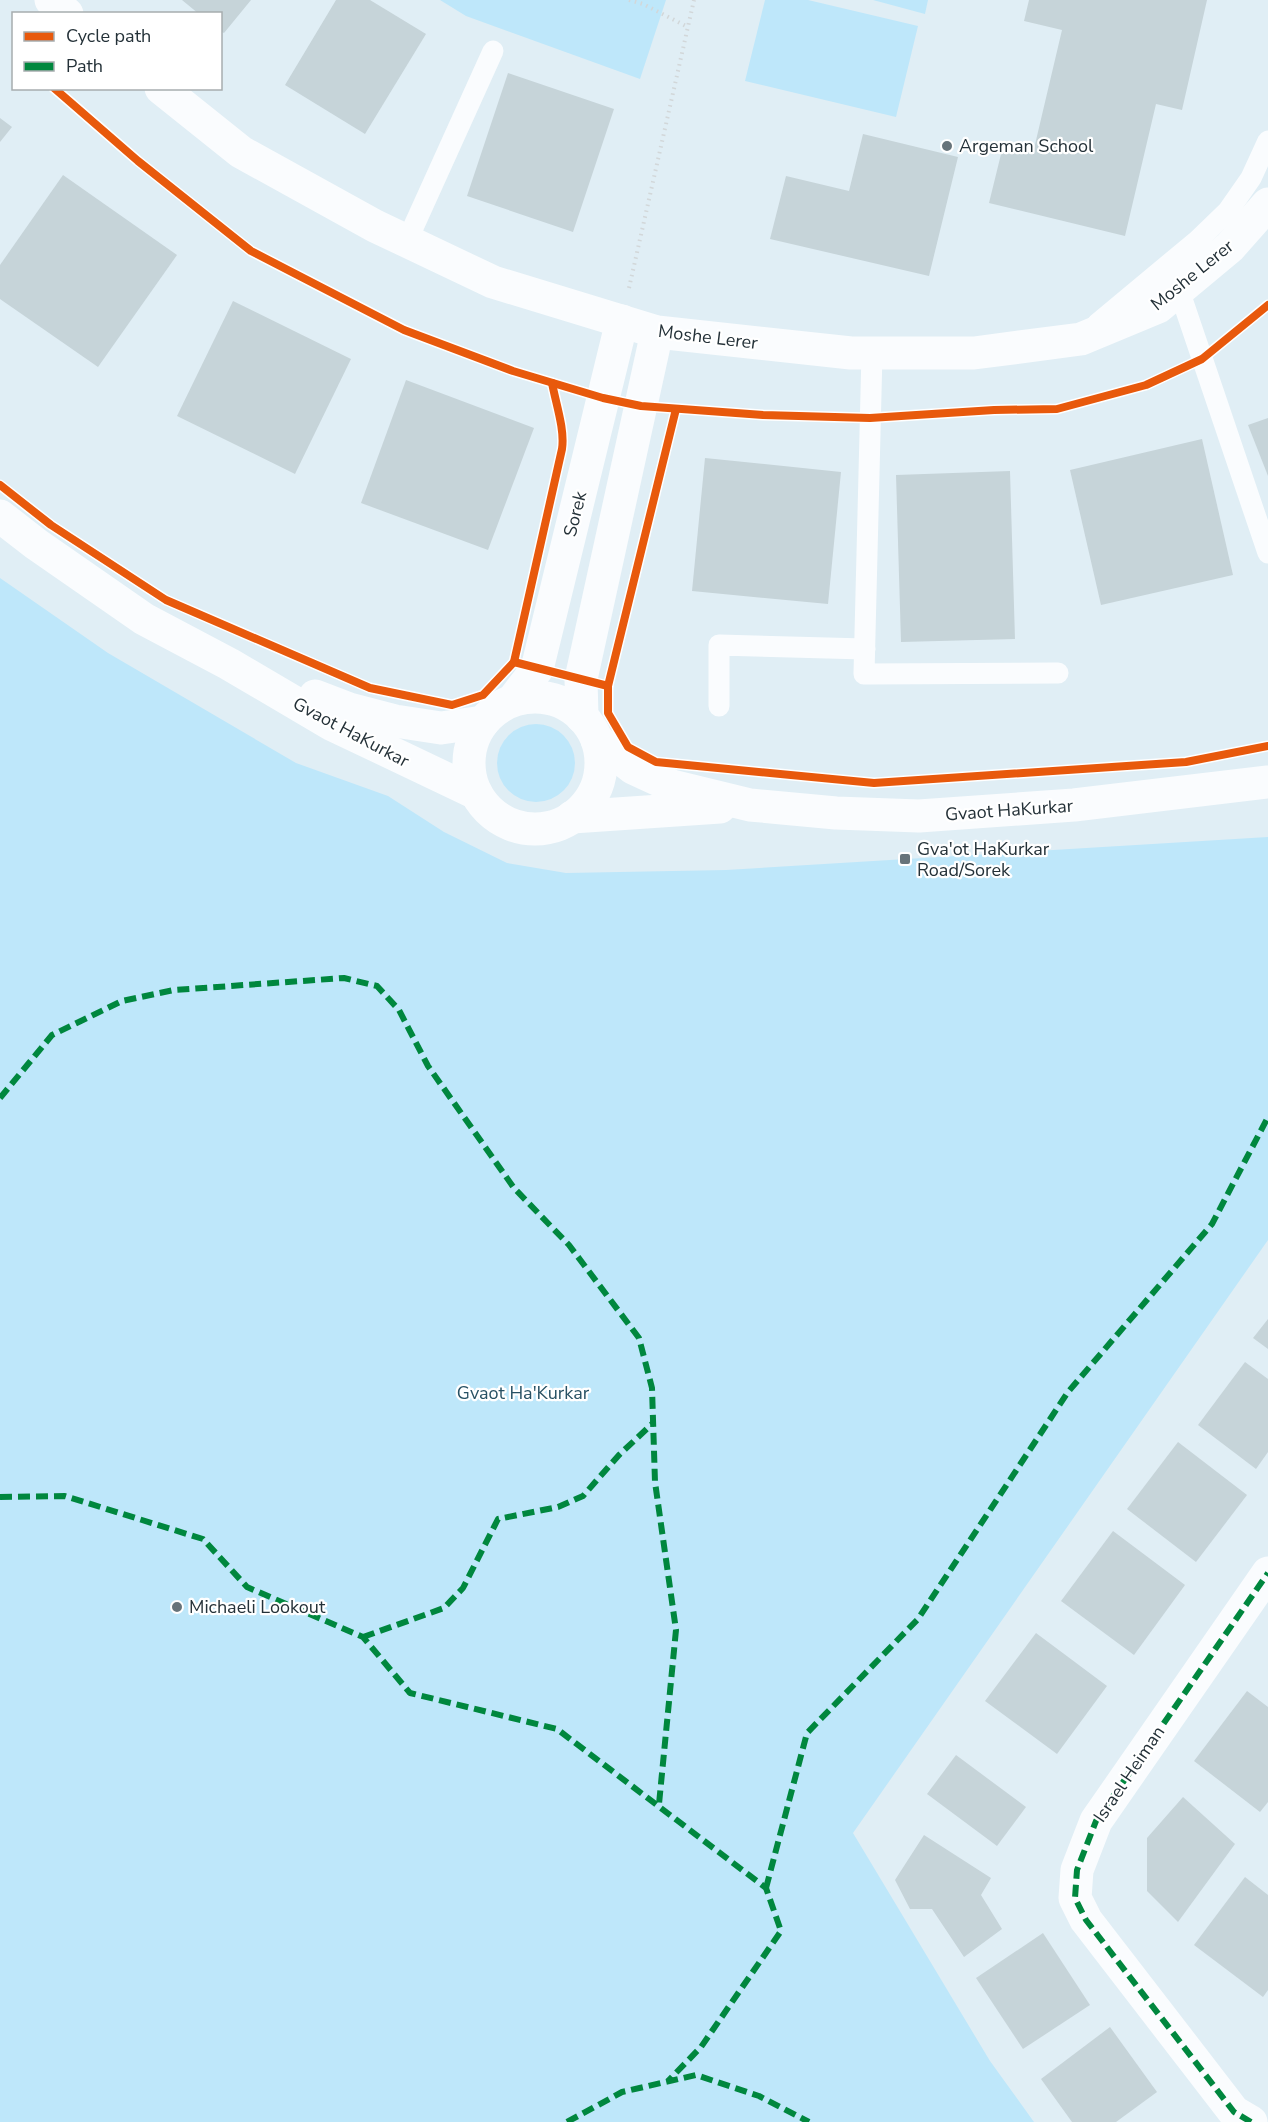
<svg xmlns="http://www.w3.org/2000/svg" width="1268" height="2122" font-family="'Nunito Sans',sans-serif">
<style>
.green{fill:#bee7fa}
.building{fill:#c6d4d9}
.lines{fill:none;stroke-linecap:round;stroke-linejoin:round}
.path{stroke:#d2d7d9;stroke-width:4;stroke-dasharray:1.5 4.5;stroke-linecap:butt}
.service{stroke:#fafcfe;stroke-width:21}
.minor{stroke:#fafcfe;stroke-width:33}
.tertiary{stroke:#fafcfe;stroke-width:33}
.quiet{stroke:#00873e;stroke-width:6;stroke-dasharray:12 6;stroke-linecap:butt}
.cycleway-casing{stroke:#fff;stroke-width:11}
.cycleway{stroke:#e8590c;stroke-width:8}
.poi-dot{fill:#66737a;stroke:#fff;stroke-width:2}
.labels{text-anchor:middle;stroke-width:4.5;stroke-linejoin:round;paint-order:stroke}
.poi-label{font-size:18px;fill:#243138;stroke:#fff;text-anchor:start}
.street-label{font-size:18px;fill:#243138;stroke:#fff}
.park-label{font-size:18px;fill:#275164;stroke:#fff}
</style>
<rect width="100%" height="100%" fill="#e0eef5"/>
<g class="green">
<path d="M440 0H666L640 79 466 16Z"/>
<path d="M765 0H808L918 26 896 117 745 81Z"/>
<path d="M873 0H928L925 14Z"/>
<path d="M0 578 108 653 296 763 388 796 444 832 507 863 566 873 726 870 1268 837V1240L853 1833 990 2061 1034 2122H0Z"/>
<circle cx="536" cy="763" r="39"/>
</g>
<g class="building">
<path d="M182 0H251L224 33 220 31V14H199Z"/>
<path d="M336 0H370L426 34 365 134 285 85Z"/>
<path d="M1029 0H1207L1182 110 1156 104 1125 236 989 203 1003 146 1033 153 1062 30 1024 21Z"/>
<path d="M508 73 614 109 573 232 467 196Z"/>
<path d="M0 118 12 127 0 142Z"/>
<path d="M863 134 958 157 929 276 770 239 786 176 849 191Z"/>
<path d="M63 175 177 255 98 367 0 299V265Z"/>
<path d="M233 301 351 359 295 474 177 416Z"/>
<path d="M406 380 534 428 488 550 361 503Z"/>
<path d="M1268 418V476L1248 425Z"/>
<path d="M1202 439 1233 575 1101 605 1070 470Z"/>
<path d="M705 458 841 472 828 604 692 591Z"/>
<path d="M1010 471 1015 639 901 642 896 475Z"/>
<path d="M1268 1319V1349L1253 1338Z"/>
<path d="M1245 1362 1268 1379V1452L1256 1469 1198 1425Z"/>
<path d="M1178 1442 1247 1495 1196 1562 1127 1509Z"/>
<path d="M1113 1531 1185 1585 1134 1655 1061 1601Z"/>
<path d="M1036 1633 1107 1686 1057 1754 985 1701Z"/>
<path d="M1247 1691 1268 1707V1802L1260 1812 1194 1761Z"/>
<path d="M956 1755 1026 1807 997 1846 927 1794Z"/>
<path d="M1183 1797 1235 1844 1178 1922 1147 1891V1838Z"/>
<path d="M924 1835 991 1878 981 1895 1002 1929 964 1957 932 1909H910L895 1880Z"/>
<path d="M1245 1877 1268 1895V1990L1263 1997 1194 1945Z"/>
<path d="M1043 1933 1090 2005 1023 2049 976 1978Z"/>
<path d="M1110 2027 1157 2092 1116 2122H1072L1041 2079Z"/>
</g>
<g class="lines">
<g class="path">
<path d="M629 0 643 4 688 27"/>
<path d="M629 288 694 0"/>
</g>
<g class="service">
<path d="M407 241 493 51"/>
<path d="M1179 290 1268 553"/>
<path d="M1097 324 1198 240 1228 211 1251 178 1268 141"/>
<path d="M872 353 864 674 1058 673"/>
<path d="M719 706V645L865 649"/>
</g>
<g class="minor">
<path d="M51 0 67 14"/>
<path d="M161 88 241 152 375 226 493 282 657 332 851 353H974L1081 339 1158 307 1230 247 1268 204"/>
<path d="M513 700 537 669 622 321"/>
<path d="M582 717 581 679 657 332"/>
<path d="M1251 2122 1234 2112 1086 1920 1075 1898 1077 1870 1096 1821 1268 1573"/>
</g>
<g class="tertiary">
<path d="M0 516 36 544 144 619 229 664 331 724 476 793"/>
<path d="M315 696 349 709 395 721 441 728 483 722"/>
<circle cx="535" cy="763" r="66"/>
<path d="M597 740 633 768 672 786 750 805 836 813 919 816 1074 805 1268 782"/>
<path d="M572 817 720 807"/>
</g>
<g class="quiet">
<path d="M0 1098 52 1035 122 1001 174 990 344 978 377 986 399 1010 428 1066 514 1188 569 1245 639 1338 652 1388 655 1482 676 1630 659 1804"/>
<path d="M0 1497 65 1496 203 1539 247 1587 363 1637 410 1693 557 1729 766 1888 781 1931 701 2047 668 2081"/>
<path d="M363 1637 444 1608 463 1588 498 1519 558 1507 583 1496 619 1455 653 1423"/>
<path d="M766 1888 807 1733 918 1619 1068 1392 1212 1224 1268 1117"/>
<path d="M567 2122 622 2092 696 2075 759 2096 809 2122"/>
<path d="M1251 2122 1234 2112 1086 1920 1075 1898 1077 1870 1096 1821 1268 1573"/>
</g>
<g class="cycleway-casing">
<g id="cycleway">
<path d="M54 88 138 161 251 251 404 330 513 371 603 398 641 406 763 415 870 418 994 410 1057 409 1146 385 1202 359 1268 305"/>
<path d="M0 485 51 525 166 600 370 688 452 705 483 695 514 662 608 686V713L628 747 656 762 874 783 1186 762 1268 746"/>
<path d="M514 662 562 449C565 430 556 404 552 383"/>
<path d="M608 686 676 409"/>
</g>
</g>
<use href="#cycleway" class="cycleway"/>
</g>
<g class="poi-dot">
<circle cx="947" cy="146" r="6"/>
<rect x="899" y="853" width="12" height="12" rx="3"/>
<circle cx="177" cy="1607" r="6"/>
</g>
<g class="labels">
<g class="poi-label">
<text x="959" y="152">Argeman School</text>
<text x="917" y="855">Gva'ot HaKurkar<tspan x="917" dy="21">Road/Sorek</tspan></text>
<text x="189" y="1613">Michaeli Lookout</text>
</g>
<g class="street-label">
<text transform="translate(1192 275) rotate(-39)" y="6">Moshe Lerer</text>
<text transform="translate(708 337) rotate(7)" y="6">Moshe Lerer</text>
<text transform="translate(575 514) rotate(-76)" y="6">Sorek</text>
<text transform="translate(351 732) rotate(28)" y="6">Gvaot HaKurkar</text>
<text transform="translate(1009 810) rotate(-4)" y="6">Gvaot HaKurkar</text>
<text transform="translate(1129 1774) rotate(-56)" y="6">Israel Heiman</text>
</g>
<g class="park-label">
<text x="523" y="1399">Gvaot Ha'Kurkar</text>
</g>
</g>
<rect x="12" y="12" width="210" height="78" fill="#ffffff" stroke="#a7adaf" stroke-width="1.5"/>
<rect x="24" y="32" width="30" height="9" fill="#e8590c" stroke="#a7adaf" stroke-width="1.5"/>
<text x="66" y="42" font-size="18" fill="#243138">Cycle path</text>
<rect x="24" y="62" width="30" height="9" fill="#00873e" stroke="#a7adaf" stroke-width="1.5"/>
<text x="66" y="72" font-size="18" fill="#243138">Path</text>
</svg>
